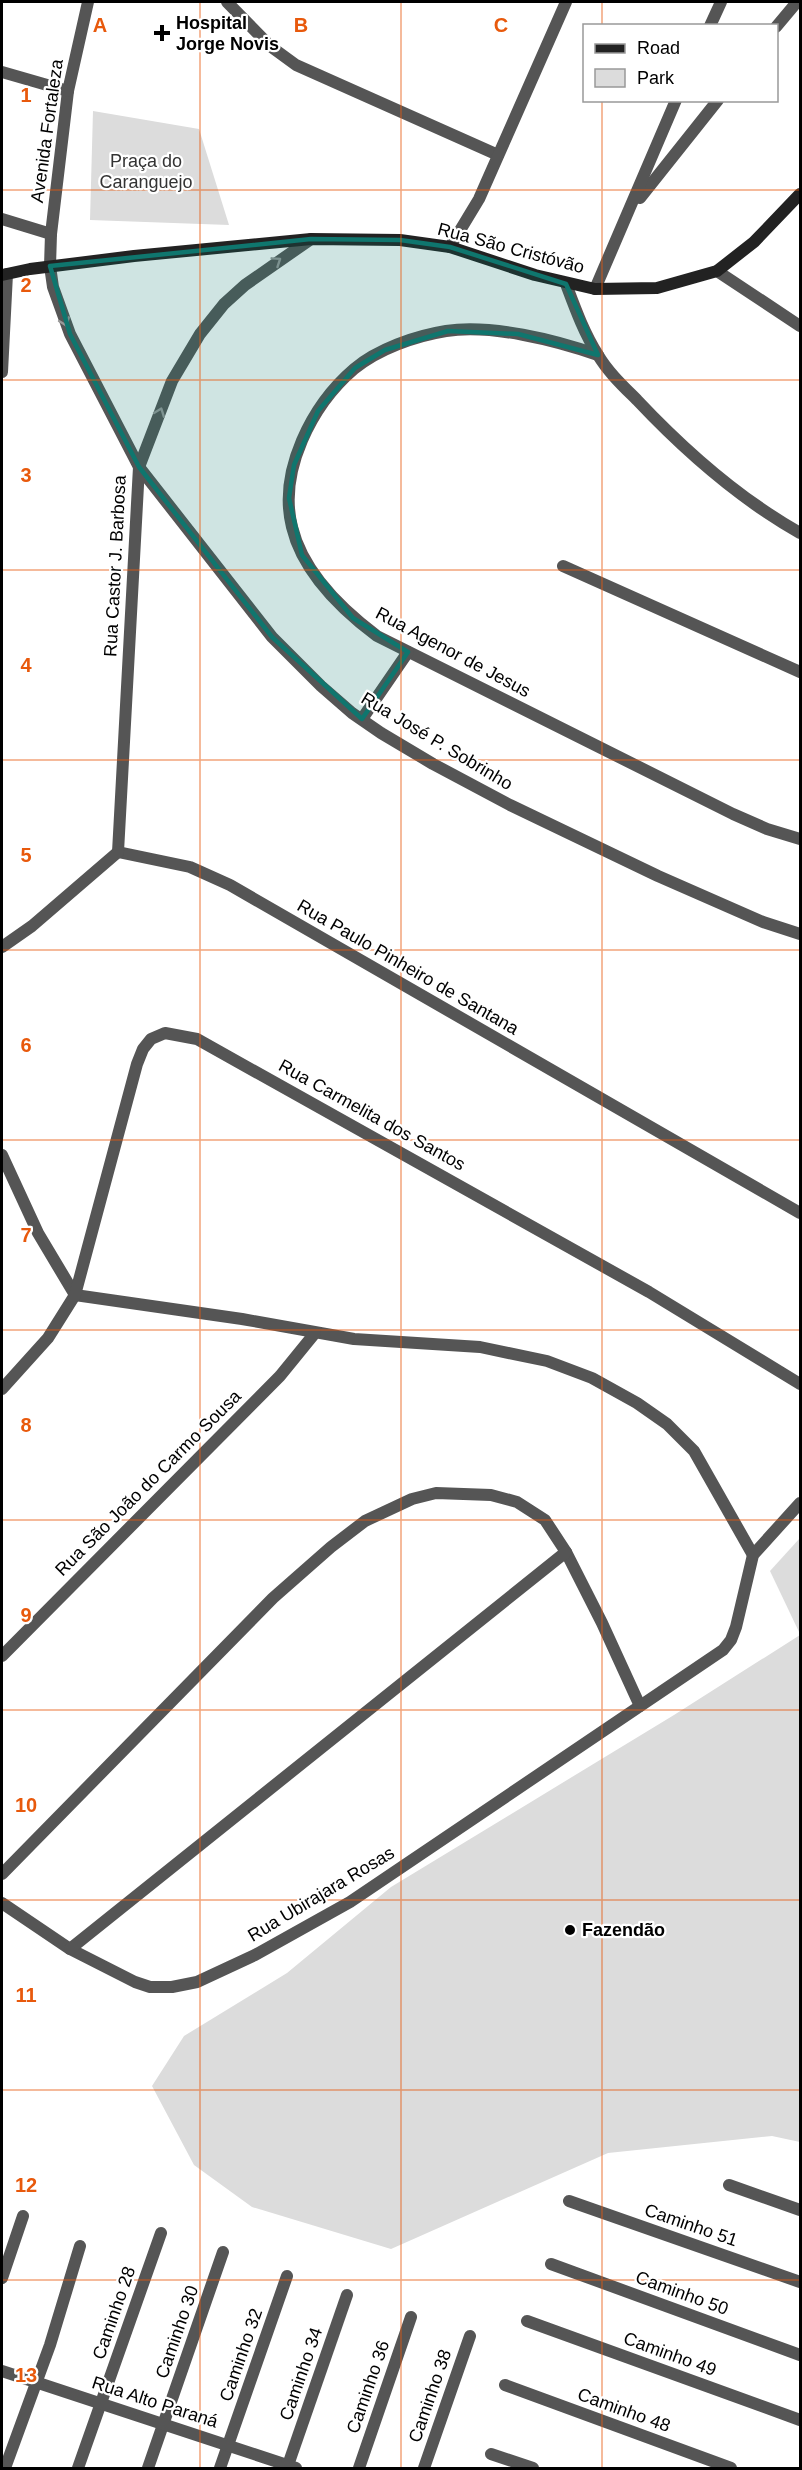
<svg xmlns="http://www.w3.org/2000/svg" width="802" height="2470" font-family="Helvetica,sans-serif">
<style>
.green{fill:#dcdcdc}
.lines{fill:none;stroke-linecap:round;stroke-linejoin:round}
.service{stroke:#555;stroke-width:12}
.minor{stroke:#555;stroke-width:12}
.tertiary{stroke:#555;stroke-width:12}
.secondary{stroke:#222;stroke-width:12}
.oneway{stroke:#999}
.marked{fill:#0f766e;fill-opacity:0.2;stroke:#0f766e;stroke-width:4.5;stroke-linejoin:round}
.grid{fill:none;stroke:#e8590c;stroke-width:1.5;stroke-opacity:0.55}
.poi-dot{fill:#000;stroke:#fff;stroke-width:2}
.labels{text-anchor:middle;stroke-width:4.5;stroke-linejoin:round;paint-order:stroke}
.poi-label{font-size:18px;font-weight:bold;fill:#000;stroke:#fff;text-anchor:start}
.street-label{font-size:18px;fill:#000;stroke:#fff}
.park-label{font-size:18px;fill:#333;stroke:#fff}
.grid-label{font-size:20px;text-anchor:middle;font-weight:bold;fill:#e8590c;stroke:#fff;stroke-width:4.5;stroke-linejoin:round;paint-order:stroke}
</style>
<rect width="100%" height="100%" fill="#fff"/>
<g class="green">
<path d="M93 111 199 129 229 225 90 220Z"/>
<path d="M800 1538V1634L770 1571Z"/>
<path d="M800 1635V2142L772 2136 608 2153 391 2249 252 2207 194 2165 152 2086 184 2036 287 1973 391 1887 674 1715Z"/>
</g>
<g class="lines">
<g class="service">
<path d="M729 2185 800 2210"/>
<path d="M569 2201 800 2282"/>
<path d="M551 2264 800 2355"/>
<path d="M2 2278 23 2216"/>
<path d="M527 2321 800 2420"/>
<path d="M505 2385 731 2468"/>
<path d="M491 2454 533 2468"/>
<path d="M5 2468 50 2345 80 2246"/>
<path d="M78 2468 161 2233"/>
<path d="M148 2468 223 2252"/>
<path d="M220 2468 287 2276"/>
<path d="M287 2468 347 2295"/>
<path d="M359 2468 411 2317"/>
<path d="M424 2468 470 2336"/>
</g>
<g class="minor">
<path d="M88 2 68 91 51 234 50 266 53 287 70 334 139 467 272 637 321 686 352 713 381 733 433 764 510 805 658 876 763 922 800 934"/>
<path d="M227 2 270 46 296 65 498 155"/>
<path d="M710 26 721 2"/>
<path d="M776 27 797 2"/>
<path d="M2 72 68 91"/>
<path d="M640 198 718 100"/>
<path d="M2 219 51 234"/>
<path d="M450 247 479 199 566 2"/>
<path d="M717 271 800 326"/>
<path d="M595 289 676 100"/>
<path d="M598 355C555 340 491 324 446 331 415 336 378 349 354 369 312 405 278 471 292 527 303 573 341 609 377 636L733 814 767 829 800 839"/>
<path d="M2 372 7 274"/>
<path d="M563 566 800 672"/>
<path d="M362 719 408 652"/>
<path d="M118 852 190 867 230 885 800 1213"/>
<path d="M118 852 139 467 172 381 200 334 224 304 245 285 311 239"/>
<path d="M2 947 32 926 118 852"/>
<path d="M2 1155 38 1233 75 1295"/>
<path d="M75 1295 242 1319 354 1339 480 1347 547 1361 592 1378 637 1403 667 1424 694 1451 753 1555"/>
<path d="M2 1389 48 1338 75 1295 137 1064 143 1049 151 1039 165 1033 197 1039 649 1292 800 1384"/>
<path d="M2 1656 280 1376 315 1333"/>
<path d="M2 1874 273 1598 331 1547 365 1521 412 1499 436 1493 491 1495 517 1502 545 1520 566 1552 602 1623 640 1706"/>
<path d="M2 1903 70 1949 135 1982 150 1987H172L197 1982 255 1955 350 1902 723 1650 731 1640 736 1627 753 1555 800 1503"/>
<path d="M70 1949 566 1552"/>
<path d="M2 2371 296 2468"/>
</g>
<path class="tertiary" d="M566 284C575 308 584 333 598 355 608 372 623 386 637 400 686 452 738 498 800 533"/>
<path class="secondary" d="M2 275 30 269 134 256 311 239 400 240 450 247 535 275 595 289 657 288 717 271 754 242 800 194"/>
</g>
<defs><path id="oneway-chevron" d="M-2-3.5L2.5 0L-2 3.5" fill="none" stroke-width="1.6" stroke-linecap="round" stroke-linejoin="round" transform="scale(1.5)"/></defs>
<g class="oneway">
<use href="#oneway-chevron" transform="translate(277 261) rotate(-34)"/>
<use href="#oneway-chevron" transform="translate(65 322) rotate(69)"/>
<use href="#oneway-chevron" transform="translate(160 412) rotate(-69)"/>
</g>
<path class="marked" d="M311 239 400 240 450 247 566 284 598 355 518 334 448 331 385 350 355 368 318 411 294 465 289 498 302 555 353 618 408 652 362 719 272 637 139 467 70 334 50 266Z"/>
<path class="grid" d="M200 2V2468M401 2V2468M602 2V26M602 100V2468M2 190H800M2 380H800M2 570H800M2 760H800M2 950H800M2 1140H800M2 1330H800M2 1520H800M2 1710H800M2 1900H800M2 2090H800M2 2280H800"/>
<g class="poi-dot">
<path d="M159 24h6v6h6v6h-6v6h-6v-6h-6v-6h6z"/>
<circle cx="570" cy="1930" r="6"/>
</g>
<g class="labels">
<g class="poi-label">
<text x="176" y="29">Hospital<tspan x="176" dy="21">Jorge Novis</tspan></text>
<text x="582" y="1936">Fazendão</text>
</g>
<g class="street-label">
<text transform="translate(47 131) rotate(-82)" y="6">Avenida Fortaleza</text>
<text transform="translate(511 248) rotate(15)" y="6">Rua São Cristóvão</text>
<text transform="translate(115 566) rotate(-87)" y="6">Rua Castor J. Barbosa</text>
<text transform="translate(453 652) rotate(28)" y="6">Rua Agenor de Jesus</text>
<text transform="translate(437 741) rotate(31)" y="6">Rua José P. Sobrinho</text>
<text transform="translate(408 967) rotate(30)" y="6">Rua Paulo Pinheiro de Santana</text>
<text transform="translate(372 1115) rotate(29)" y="6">Rua Carmelita dos Santos</text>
<text transform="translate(148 1483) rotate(-45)" y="6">Rua São João do Carmo Sousa</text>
<text transform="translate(321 1894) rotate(-31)" y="6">Rua Ubirajara Rosas</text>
<text transform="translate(691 2225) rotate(19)" y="6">Caminho 51</text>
<text transform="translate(682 2293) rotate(20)" y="6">Caminho 50</text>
<text transform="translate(114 2313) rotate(-71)" y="6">Caminho 28</text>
<text transform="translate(177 2332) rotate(-71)" y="6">Caminho 30</text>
<text transform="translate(670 2354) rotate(20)" y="6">Caminho 49</text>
<text transform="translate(241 2355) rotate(-71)" y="6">Caminho 32</text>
<text transform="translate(301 2374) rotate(-71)" y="6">Caminho 34</text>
<text transform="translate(368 2387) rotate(-71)" y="6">Caminho 36</text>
<text transform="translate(430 2396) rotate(-71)" y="6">Caminho 38</text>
<text transform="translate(155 2402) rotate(18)" y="6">Rua Alto Paraná</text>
<text transform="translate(624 2410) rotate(20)" y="6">Caminho 48</text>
</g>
<g class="park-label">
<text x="146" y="167">Praça do<tspan x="146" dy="21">Caranguejo</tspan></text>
</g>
</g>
<g class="grid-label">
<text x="100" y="32">A</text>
<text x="301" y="32">B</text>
<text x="501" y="32">C</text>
<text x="26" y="102">1</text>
<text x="26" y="292">2</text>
<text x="26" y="482">3</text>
<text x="26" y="672">4</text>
<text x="26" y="862">5</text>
<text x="26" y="1052">6</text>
<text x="26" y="1242">7</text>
<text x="26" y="1432">8</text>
<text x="26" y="1622">9</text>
<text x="26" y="1812">10</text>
<text x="26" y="2002">11</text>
<text x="26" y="2192">12</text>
<text x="26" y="2382">13</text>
</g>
<rect width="802" height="2470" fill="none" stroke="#000000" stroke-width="6"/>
<rect x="583" y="24" width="195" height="78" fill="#ffffff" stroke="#999999" stroke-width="1.5"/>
<rect x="595" y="44" width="30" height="9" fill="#222222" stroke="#999999" stroke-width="1.5"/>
<text x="637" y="54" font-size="18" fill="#000000">Road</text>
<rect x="595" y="69" width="30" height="18" fill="#dcdcdc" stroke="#999999" stroke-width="1.5"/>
<text x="637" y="84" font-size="18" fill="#000000">Park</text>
</svg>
